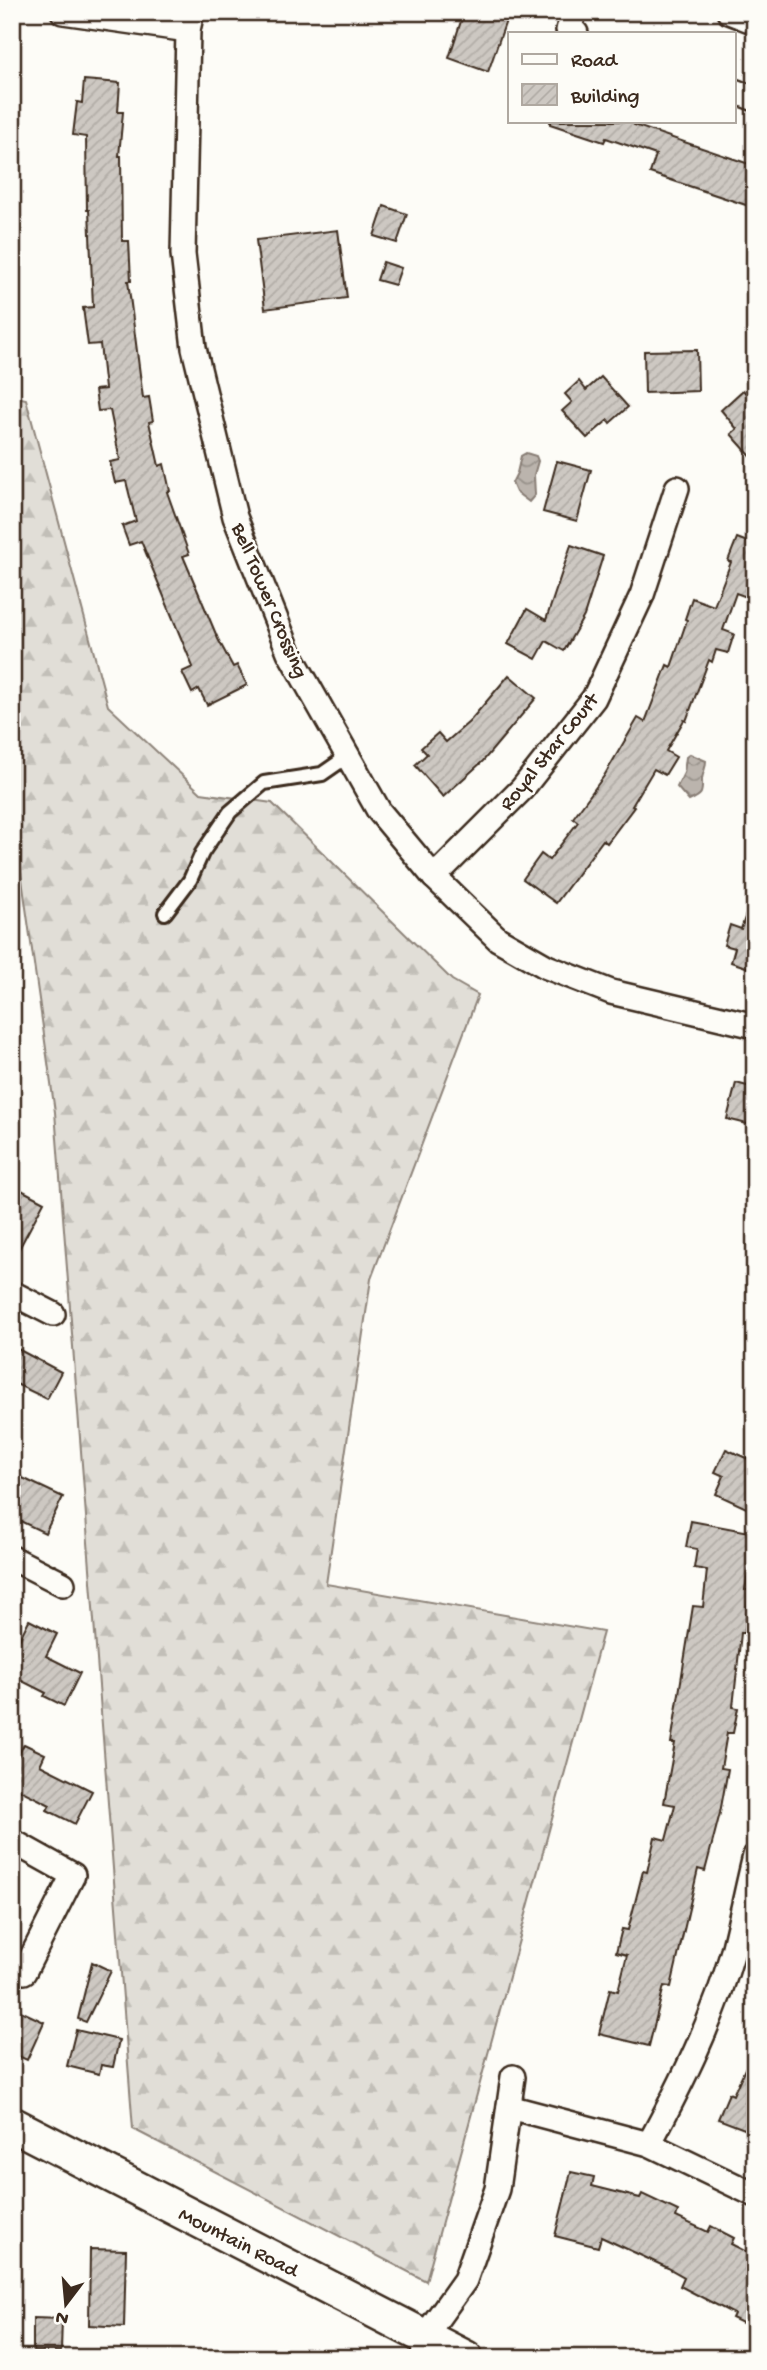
<svg xmlns="http://www.w3.org/2000/svg" width="767" height="2370" font-family="'Gochi Hand',sans-serif">
<style>
.forest{fill:url(#forest-firs);stroke:#8e847a;stroke-width:2}
.water{fill:url(#water-waves);stroke:#887d74;stroke-width:2}
.building{fill:url(#building-hatch);stroke:#3b2a1e;stroke-width:2}
.lines{fill:none;stroke-linecap:round;stroke-linejoin:round}
.service-casing{stroke:#3b2a1e;stroke-width:18}
.minor-casing{stroke:#3b2a1e;stroke-width:28}
.secondary-casing{stroke:#3b2a1e;stroke-width:38}
.service{stroke:#fdfcf7;stroke-width:12}
.minor{stroke:#fdfcf7;stroke-width:23}
.secondary{stroke:#fdfcf7;stroke-width:33}
.labels{text-anchor:middle;stroke-width:5;stroke-linejoin:round;paint-order:stroke}
.street-label{font-size:21px;fill:#3b2a1e;stroke:#fdfcf7}
</style>
<defs>
<pattern id="forest-firs" width="22" height="20" patternUnits="userSpaceOnUse" patternTransform="scale(1.75)"><rect width="22" height="20" fill="#e1ded7"/><path d="M5 1l3.5 6h-7zM16 11l3.5 6h-7z" fill="#c2bfb8"/></pattern>
<pattern id="water-waves" width="16" height="10" patternUnits="userSpaceOnUse" patternTransform="scale(1.75)"><rect width="16" height="10" fill="#bbb4ad"/><path d="M0 5q4-4 8 0t8 0" fill="none" stroke="#99938c"/></pattern>
<pattern id="building-hatch" width="6" height="6" patternUnits="userSpaceOnUse" patternTransform="scale(1.75)"><rect width="6" height="6" fill="#cdc8c2"/><path d="M-1 1l2-2M0 6l6-6M5 7l2-2" fill="none" stroke="#b1aca6"/></pattern>
</defs>
<rect width="100%" height="100%" fill="#fdfcf7"/>
<filter id="ink" filterUnits="userSpaceOnUse"><feTurbulence type="fractalNoise" baseFrequency=".0143" numOctaves="2"/><feDisplacementMap in="SourceGraphic" scale="14" xChannelSelector="R" yChannelSelector="G"/><feConvolveMatrix kernelMatrix="1 2 1 2 8 2 1 2 1" color-interpolation-filters="sRGB"/></filter>
<g filter="url(#ink)">
<path class="forest" d="M12 396 26 399 108 706 201 793 272 803 452 980 478 995 371 1279 326 1584 603 1632 426 2281 133 2129 55 1112 12 809Z"/>
<g class="water">
<path d="M526 453 536 456 538 461 534 475 535 495 529 502 516 492 512 483 517 473 521 456Z"/>
<path d="M690 754 706 761C706 768 703 772 702 779 702 793 704 794 689 801L677 787 684 773 686 757Z"/>
</g>
<g class="building">
<path d="M464 12H509L488 72 449 58Z"/>
<path d="M84 80 120 83 118 112H123L119 156H121L122 241H129L131 281H128L143 398 149 397 153 421 149 422 159 466 164 464 170 491 167 492 189 554 183 556 218 639 233 667 237 665 247 685 207 705 199 689 192 693 182 672 193 667 141 541 129 545 122 526 136 521 126 481 115 483 110 462 120 460 110 410 98 411 95 390 105 389 100 344 88 345 83 308 93 307 89 210H87L86 137 73 135 77 102 82 103Z"/>
<path d="M550 121H636L634 125 755 166V208L650 173 656 155 606 138 604 142 550 124Z"/>
<path d="M384 206 407 214 397 243 374 236Z"/>
<path d="M338 230 347 298 265 309 256 240Z"/>
<path d="M383 262 401 268 395 285 377 280Z"/>
<path d="M697 350 698 391 645 393 644 351Z"/>
<path d="M601 377 628 407 610 423 608 420 587 438 562 411 572 402 565 394 579 381 586 390Z"/>
<path d="M743 390 755 403V461L731 434 737 429 721 410Z"/>
<path d="M557 461 591 470 577 521 543 512Z"/>
<path d="M737 538 755 545V600L736 593 723 630 734 634 728 653 716 650 712 662 709 660 686 721 684 720 666 751 676 757 665 775 654 769 632 806 634 807 607 843 603 840 556 903 523 879 541 854 549 860 578 822 573 818 604 776 638 718 645 722 667 665 671 667 687 620 685 619 692 598 714 606 731 562 728 561Z"/>
<path d="M571 545 603 556 584 616 564 651 546 641 536 659 508 644 527 609 546 620Z"/>
<path d="M509 675 536 698 483 761 443 797 415 765 427 754 421 748 438 733 446 742 469 722Z"/>
<path d="M751 900H755V970L731 962 735 948 724 945 730 925 741 929Z"/>
<path d="M736 1083 755 1088V1126L727 1119Z"/>
<path d="M12 1185 44 1202 12 1262Z"/>
<path d="M12 1346 61 1372 47 1399 12 1382Z"/>
<path d="M726 1449 755 1462V1512L716 1494 724 1476 715 1472Z"/>
<path d="M12 1473 63 1497 45 1533 12 1517Z"/>
<path d="M691 1521 755 1533V1538L745 1590H749L745 1633H741L733 1707 738 1708 733 1733H727L721 1768 728 1769 720 1813 705 1871 698 1869 671 1987 664 1986 649 2046 599 2034 610 1989 618 1991 627 1955 616 1952 622 1929 628 1930 643 1871 647 1872 655 1837 666 1840 675 1805 664 1803 675 1743H671L693 1606 703 1607 707 1570 694 1568 697 1549 686 1547Z"/>
<path d="M29 1620 57 1634 46 1656 80 1673 64 1706 44 1696 46 1693 12 1676V1654Z"/>
<path d="M24 1744 45 1754 40 1765 92 1791 75 1824 47 1810 50 1805 12 1786V1767Z"/>
<path d="M92 1962 111 1971 86 2022 78 2019Z"/>
<path d="M12 2007 44 2022 27 2060 12 2053Z"/>
<path d="M76 2030 119 2040 113 2067 101 2065 99 2074 67 2066Z"/>
<path d="M755 2047V2133L718 2119 729 2093 733 2095Z"/>
<path d="M571 2172 594 2177 592 2186 640 2198 642 2194 678 2211 676 2217 708 2232 711 2226 734 2238 731 2244 755 2256V2329L732 2318 734 2314 680 2286 684 2277 668 2268 601 2237 598 2247 555 2236Z"/>
<path d="M90 2249 126 2250 124 2327 89 2325Z"/>
<path d="M33 2318 62 2319 61 2351H33Z"/>
</g>
<g class="lines">
<g class="service-casing">
<path id="service" d="M165 913 190 880 202 853 230 812 264 783 322 774 348 756"/>
</g>
<g class="minor-casing">
<g id="minor">
<path d="M63 12 188 30"/>
<path d="M192 12 188 30 183 254 194 348 235 517 289 652 379 811 434 877 498 939 547 967 611 992 755 1026"/>
<path d="M575 12 568 30 576 33"/>
<path d="M729 12 755 22"/>
<path d="M734 91 755 99"/>
<path d="M434 877 522 789 594 698 642 595 677 488"/>
<path d="M12 1293 53 1314"/>
<path d="M12 1558 63 1584"/>
<path d="M12 1841 73 1875 24 1972"/>
<path d="M509 2107 649 2144 755 2195"/>
<path d="M649 2144C682 2083 714 2018 733 1951 741 1920 747 1888 755 1856"/>
<path d="M423 2358 425 2336 465 2280 497 2189 513 2077"/>
</g>
</g>
<g class="secondary-casing">
<path id="secondary" d="M12 2124 466 2358"/>
</g>
<use href="#service" class="service"/>
<use href="#minor" class="minor"/>
<use href="#secondary" class="secondary"/>
</g>
</g>
<g class="labels">
<g class="street-label">
<text transform="translate(271 600) rotate(67)" y="7">Bell Tower Crossing</text>
<text transform="translate(548 751) rotate(-51)" y="7">Royal Star Court</text>
<text transform="translate(239 2241) rotate(27)" y="7">Mountain Road</text>
</g>
</g>
<rect width="767" height="2370" fill="none" stroke="#fdfcf7" stroke-width="42"/>
<rect x="21" y="21" width="725" height="2328" fill="none" stroke="#3b2a1e" stroke-width="2.5" filter="url(#ink)"/>
<rect x="508" y="32" width="228" height="91" fill="#fdfcf7" stroke="#afa8a0" stroke-width="2"/>
<rect x="522" y="54" width="35" height="10" fill="#fdfcf7" stroke="#afa8a0" stroke-width="2"/>
<text x="571" y="66" font-size="21" fill="#3b2a1e">Road</text>
<rect x="522" y="84" width="35" height="21" fill="url(#building-hatch)" stroke="#afa8a0" stroke-width="2"/>
<text x="571" y="102" font-size="21" fill="#3b2a1e">Building</text>
<g transform="translate(66 2304) rotate(196)" stroke="#fdfcf7" stroke-width="5" paint-order="stroke">
<path d="M0-5L12 26L0 18L-12 26Z" fill="#3b2a1e"/>
<text y="-10" font-size="19" font-weight="bold" text-anchor="middle" fill="#3b2a1e">N</text>
</g>
</svg>
